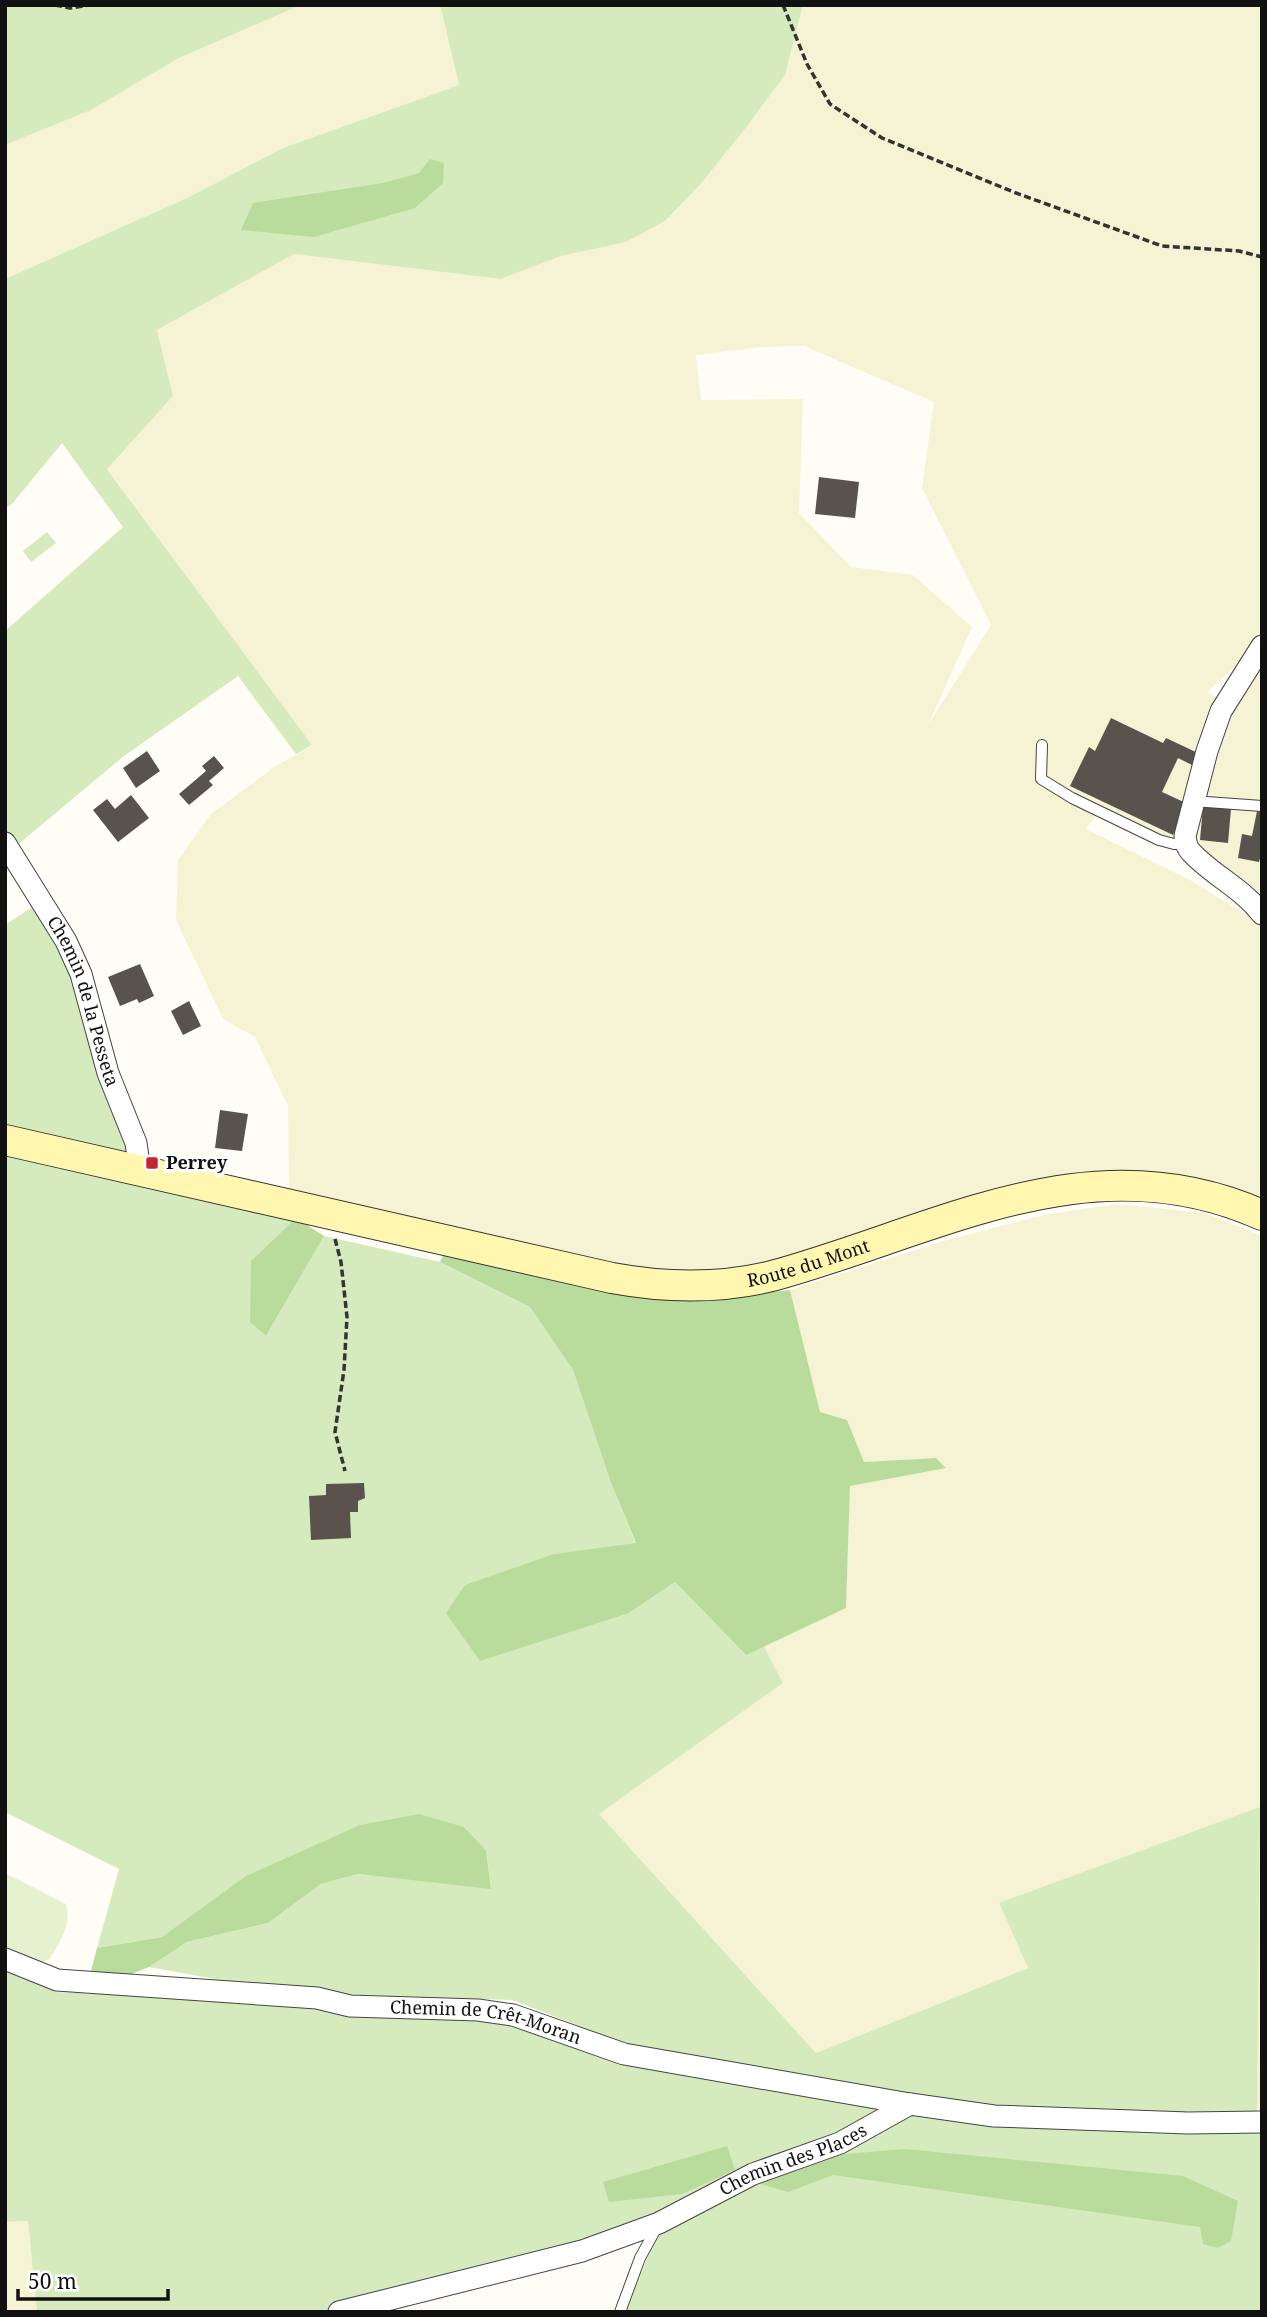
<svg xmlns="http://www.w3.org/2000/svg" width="1267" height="2317" font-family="'Noto Serif',serif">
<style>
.farmland{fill:#f6f3d4;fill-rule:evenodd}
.green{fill:#d5ebbd}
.forest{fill:#b9dc9c}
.pitch{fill:#e6f2cf}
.building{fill:#5a524d}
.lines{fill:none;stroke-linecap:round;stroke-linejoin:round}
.service-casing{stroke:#444;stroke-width:12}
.minor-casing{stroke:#444;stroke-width:23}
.secondary-casing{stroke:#333;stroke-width:32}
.path{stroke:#333;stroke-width:3.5;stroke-dasharray:7 3.5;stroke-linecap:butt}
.service{stroke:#fff;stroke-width:10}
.minor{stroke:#fff;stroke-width:21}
.secondary{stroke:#fff6b0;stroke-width:30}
.poi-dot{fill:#c4262e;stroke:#fff;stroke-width:2.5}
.labels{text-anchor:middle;stroke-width:7;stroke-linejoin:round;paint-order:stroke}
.street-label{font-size:18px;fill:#111;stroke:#fff}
.poi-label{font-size:18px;font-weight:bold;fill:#111;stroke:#fff;text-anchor:start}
</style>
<rect width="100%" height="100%" fill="#fffdf5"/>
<g class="farmland">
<path d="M301 5H440L459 85 283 148 187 198 5 279V145L91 110 179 58Z"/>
<path d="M803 5H1262V628L1244 658 1207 692 1228 704 1262 653V905L1199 850 1099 812 1086 829 1190 880 1255 920 1262 931V1200L1117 1176 722 1275 612 1264 289 1193 288 1106 255 1037 223 1019 176 920 178 860 211 814 274 767 312 746 107 468 173 396 157 330 294 254 501 279 561 256 626 242 665 221 699 186 745 129 785 75ZM804 346 934 402 922 488 991 625 928 725 972 627 913 575 851 567 799 513 803 399 701 400 696 355 762 347Z"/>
<path d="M1117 1204 1205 1213 1262 1236V2116L999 1903 1028 1968 816 2053 599 1814 783 1683 764 1646 846 1608 850 1486 936 1458 864 1462 847 1420 819 1412 790 1290 947 1240 1044 1215Z"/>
<path d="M28 2221 37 2312H5V2222Z"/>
</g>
<g class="green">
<path d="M5 5H301L179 58 91 110 5 145Z"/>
<path d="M440 5H803L785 75 745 129 699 186 665 221 626 242 561 256 501 279 294 254 157 330 173 396 107 469 312 745 296 754 238 676 124 756 15 847 5 833V631L123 527 62 443 12 504 5 508V279L187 198 283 148 459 85Z"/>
<path d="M47 532 56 543 31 562 23 551Z"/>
<path d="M37 904 71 961 128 1150 119 1153 5 1127V925Z"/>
<path d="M5 1154 296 1218 266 1336 324 1236 440 1262 530 1307 573 1370 611 1483 636 1544 554 1554 629 1613 675 1582 745 1654 764 1646 783 1683 599 1814 816 2053 1028 1968 999 1903 1260 1807 1257 2115 996 2106 857 2088 760 2067 629 2045 512 2000 333 1994 242 1984 149 1967 187 1942 268 1923 321 1884 358 1874 491 1888 486 1850 464 1827 194 1915 162 1937 97 1948 119 1869 5 1812Z"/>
<path d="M5 1967 57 1992 290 2002 458 2014 889 2107 836 2140 649 2220 565 2250 320 2312H37L28 2221 5 2222Z"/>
<path d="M910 2112 1262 2129V2312H626L656 2236 678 2220Z"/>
</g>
<g class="forest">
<path d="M430 159 444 163 443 183 415 208 314 237 241 230 253 203 383 183 419 173Z"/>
<path d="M296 1218 324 1236 266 1336 250 1322 251 1261Z"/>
<path d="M444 1253 708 1299 790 1290 820 1412 847 1420 864 1462 936 1458 946 1468 850 1486 846 1608 746 1655 675 1582 629 1613 480 1661 446 1613 465 1585 554 1554 636 1543 611 1483 573 1370 530 1307 440 1262Z"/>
<path d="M419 1814 464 1827 486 1850 491 1889 358 1874 321 1884 268 1923 187 1942 149 1967 124 1977 91 1971 97 1948 162 1937 246 1876 360 1825Z"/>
<path d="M727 2146 735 2170 682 2194 609 2202 603 2182Z"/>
<path d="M905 2149 1183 2176 1238 2201 1231 2241 1218 2248 1203 2244 1200 2227 833 2175 788 2192 750 2181 822 2156Z"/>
</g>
<path class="pitch" d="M5 1873 66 1904C72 1925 60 1941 50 1959L38 1963 5 1947Z"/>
<g class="building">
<path d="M819 477 859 482 855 518 815 514Z"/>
<path d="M1111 718 1163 743 1166 738 1200 754 1194 766 1178 758 1162 792 1188 804 1173 835 1070 786 1089 747 1095 751Z"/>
<path d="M147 751 160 771 136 788 123 768Z"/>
<path d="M214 756 224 768 209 781 213 785 189 805 179 794 206 771 202 766Z"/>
<path d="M131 795 149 818 118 842 93 810 107 799 115 809Z"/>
<path d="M1203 806 1231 809 1228 843 1200 840Z"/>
<path d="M1257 811 1262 812V851L1259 862 1238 858 1242 834 1252 836Z"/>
<path d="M140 964 154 996 139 1003 137 999 120 1006 108 977Z"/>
<path d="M189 1001 201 1026 183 1035 171 1011Z"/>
<path d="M220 1110 248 1114 242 1151 215 1148Z"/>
<path d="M364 1483 365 1498 358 1501V1512H350L351 1538 311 1540 309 1496 326 1495V1484Z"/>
</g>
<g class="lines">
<g class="service-casing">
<g id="service">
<path d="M1042 745 1041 779 1072 798 1159 840 1174 844H1186"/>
<path d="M1193 801 1262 806"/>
<path d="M620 2312 640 2258 658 2225"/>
</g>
</g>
<g class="minor-casing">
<g id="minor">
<path d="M1262 646 1221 711 1207 751 1185 836C1186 842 1186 847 1191 852 1212 875 1242 888 1262 914"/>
<path id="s1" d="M5 843 66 941 81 974 108 1073 136 1143 140 1171"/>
<path id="s2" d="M5 1959 57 1980 317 1998 350 2006 478 2010 513 2015 624 2054 910 2104"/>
<path id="s3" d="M339 2312 582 2251 659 2223 753 2174 840 2143 910 2104 994 2116 1188 2123 1262 2122"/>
</g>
</g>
<g class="secondary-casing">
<g id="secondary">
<path id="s4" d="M5 1140 612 1278C666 1288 719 1289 772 1276 937 1231 1090 1138 1262 1215"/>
</g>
</g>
<g class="path">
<path d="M55 5 70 8 90 5"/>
<path d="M783 5 807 64 830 104 882 138 1016 193 1162 246 1239 251 1262 257"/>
<path d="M335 1239 341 1262 347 1317 344 1370 335 1432 345 1471"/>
</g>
<use href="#service" class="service"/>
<use href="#minor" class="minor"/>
<use href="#secondary" class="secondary"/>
</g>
<rect class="poi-dot" x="145" y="1156" width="14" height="14" rx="3.5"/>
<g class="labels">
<g class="street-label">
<text dy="6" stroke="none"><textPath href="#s1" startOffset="178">Chemin de la Pesseta</textPath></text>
<text dy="6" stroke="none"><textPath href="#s4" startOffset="822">Route du Mont</textPath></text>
<text dy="6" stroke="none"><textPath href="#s2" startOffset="488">Chemin de Crêt-Moran</textPath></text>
<text dy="6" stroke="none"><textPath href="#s3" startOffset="481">Chemin des Places</textPath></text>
</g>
<g class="poi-label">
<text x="166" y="1169">Perrey</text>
</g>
</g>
<rect width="1267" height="2317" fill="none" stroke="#111111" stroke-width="14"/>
<path d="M18 2289v10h150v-10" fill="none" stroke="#111111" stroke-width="3.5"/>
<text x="28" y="2289" font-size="21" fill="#111111" stroke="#ffffff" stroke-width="5" paint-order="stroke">50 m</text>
</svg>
